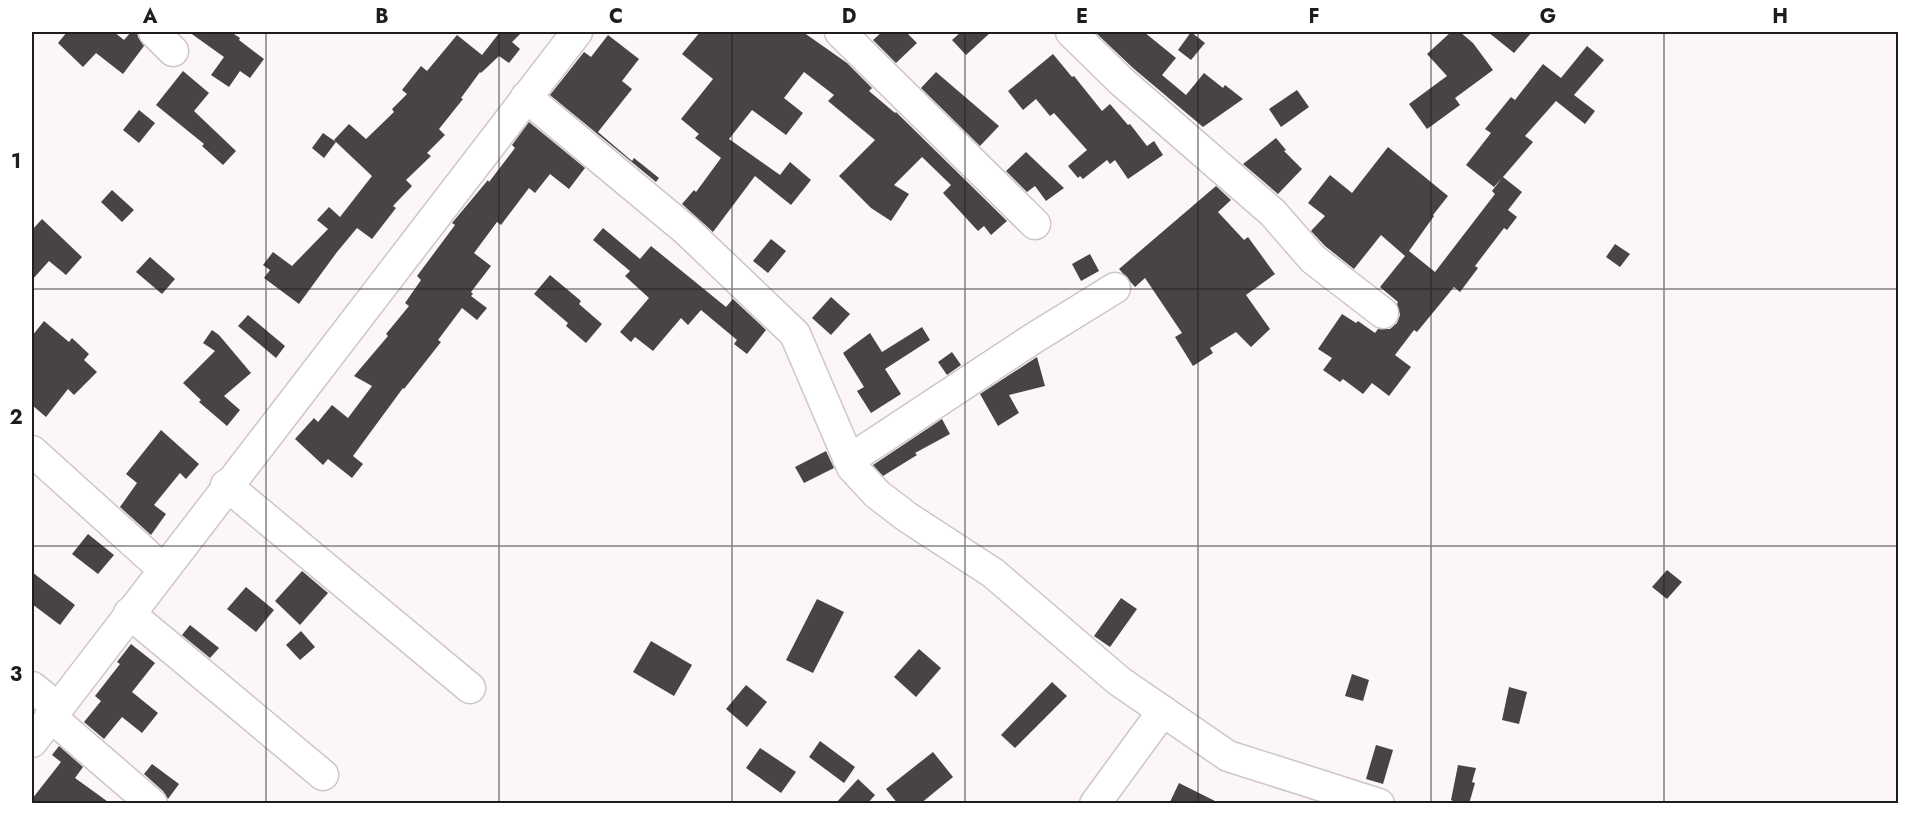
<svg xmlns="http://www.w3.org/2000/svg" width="1930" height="835" font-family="Jost,sans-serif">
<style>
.building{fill:#484345}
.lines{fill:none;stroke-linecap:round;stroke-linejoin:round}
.minor-casing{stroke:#cdc6c9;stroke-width:33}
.minor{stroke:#fff;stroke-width:30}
.grid{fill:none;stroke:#1e1c1d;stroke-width:1.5;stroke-opacity:0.55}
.neatline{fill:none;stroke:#1e1c1d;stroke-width:2}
.grid-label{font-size:20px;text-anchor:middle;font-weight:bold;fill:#1e1c1d}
</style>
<rect width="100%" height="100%" fill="#fdf6f9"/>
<g class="building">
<path d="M67 32H114L124 40 131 32H137L138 37 144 46 123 74 96 53 83 67 58 43Z"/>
<path d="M189 32H231L240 38 239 40 264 59 250 78 240 71 229 87 211 75 224 57Z"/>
<path d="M500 32H522L512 42 520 49 509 63 499 56 481 73 480 72 461 98 463 99 439 129 445 135 427 153 431 156 406 180 412 186 393 206 396 208 372 239 357 228 337 252 299 304 264 278 270 270 263 265 273 252 292 266 328 229 317 220 329 207 340 217 372 176 336 142 324 158 312 148 323 133 336 142 334 140 349 124 366 139 394 112 392 109 407 94 402 90 421 66 427 71 457 35 482 55Z"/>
<path d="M700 32H803L847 63 872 88 869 91 895 113 896 112 1007 221 991 235 984 226 978 231 943 193 951 185 922 157 894 185 909 194 891 221 871 208 839 176 875 140 828 101 834 95 804 72 784 98 803 113 786 135 752 110 729 139 780 175 790 162 811 180 791 205 755 176 713 232 682 204 694 190 696 192 721 158 695 138 699 134 681 119 713 79 682 54Z"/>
<path d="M882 32H906L917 43 896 63 873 40Z"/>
<path d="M961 32H991L966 55 952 40Z"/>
<path d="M1095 32H1144L1176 58 1162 75 1186 95 1204 73 1223 88 1225 85 1243 99 1203 127 1133 68Z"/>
<path d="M1191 32 1205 43 1191 60 1178 50Z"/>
<path d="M1451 32H1460L1473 43 1493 70 1455 98 1460 105 1427 129 1409 104 1447 76 1427 54Z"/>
<path d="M1488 32H1532L1514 53Z"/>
<path d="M608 35 639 59 622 81 632 89 598 132 632 161 634 158 659 178 656 182 550 95 584 52 591 57Z"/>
<path d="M1587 46 1604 60 1574 95 1595 111 1585 124 1556 101 1525 136 1533 142 1503 177 1522 192 1508 210 1517 217 1507 230 1504 228 1475 266 1478 268 1460 292 1454 287 1417 332 1414 330 1395 355 1411 367 1389 396 1372 383 1363 394 1343 379 1340 382 1323 370 1332 358 1318 349 1342 314 1356 323 1358 321 1375 333 1378 329H1390L1397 323 1400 315 1397 304 1398 302 1380 287 1405 256 1381 235 1354 269 1325 246 1311 231 1325 216 1308 203 1330 175 1352 193 1388 147 1448 196 1433 215 1434 216 1409 251 1435 272 1495 194 1492 191 1502 178 1494 187 1466 165 1491 133 1485 129 1511 97 1515 100 1543 64 1561 78Z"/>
<path d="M1053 54 1072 77 1074 76 1102 111 1110 104 1128 125 1130 124 1147 146 1154 141 1163 155 1128 179 1115 160 1110 164 1107 160 1083 179 1080 176 1078 178 1068 166 1087 150 1054 113 1050 116 1036 99 1023 110 1008 91Z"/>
<path d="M183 71 209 93 194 111 236 151 223 165 202 146 204 144 156 105Z"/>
<path d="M936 72 999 126 980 146 921 88Z"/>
<path d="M1297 90 1309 107 1281 127 1269 109Z"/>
<path d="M139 110 155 123 139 143 123 130Z"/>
<path d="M529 122 585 168 569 189 550 174 535 193 529 188 501 225 497 222 474 253 491 266 471 292 473 294 471 296 487 308 477 320 462 308 438 340 441 342 404 389 403 388 353 456 363 464 352 478 328 459 323 465 295 439 314 418 318 422 332 405 348 418 372 386 354 376 388 336 386 334 409 306 405 303 421 280 417 276 455 225 452 223 488 180 489 182 515 148 512 145Z"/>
<path d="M1276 138 1286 150 1284 151 1302 169 1278 194 1243 164Z"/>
<path d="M1026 152 1064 188 1046 201 1035 186 1027 192 1006 171Z"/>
<path d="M1216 186 1231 200 1218 212 1244 240 1248 237 1275 274 1246 295 1270 329 1251 347 1236 332 1210 348 1213 353 1193 366 1175 337 1182 333 1145 278 1135 287 1119 269Z"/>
<path d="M112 190 134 210 122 222 101 202Z"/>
<path d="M42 219 82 257 66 275 49 261 32 280V230Z"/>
<path d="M603 228 640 259 651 246 726 307 733 299 766 330 747 354 734 344 737 340 701 310 688 325 681 318 653 351 635 337 631 342 620 332 649 298 625 276 630 271 593 240Z"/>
<path d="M771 239 786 251 768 273 753 261Z"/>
<path d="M1615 244 1630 254 1620 267 1606 257Z"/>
<path d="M1090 254 1099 271 1081 281 1072 264Z"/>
<path d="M150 257 175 279 162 294 136 272Z"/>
<path d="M550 275 581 301 579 304 602 324 586 343 566 326 568 323 534 294Z"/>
<path d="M831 297 850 314 831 335 812 318Z"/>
<path d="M248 315 285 346 276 358 238 326Z"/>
<path d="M44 321 69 342 72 338 89 354 84 360 97 372 74 395 68 389 46 417 32 405V336Z"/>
<path d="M922 327 930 340 885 369 901 394 871 413 857 391 864 387 843 353 870 333 882 352Z"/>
<path d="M212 330 219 335 251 373 224 396 240 410 227 426 199 402 201 400 183 383 215 351 203 343Z"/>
<path d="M952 352 961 365 947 375 938 362Z"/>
<path d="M1037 357 1045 386 1009 395 1019 413 998 426 980 394Z"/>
<path d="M942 419 950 434 915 453 917 455 883 476 873 465Z"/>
<path d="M161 430 199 464 186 479 180 473 154 505 166 514 151 535 120 507 137 483 126 474Z"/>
<path d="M826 451 834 468 804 483 795 467Z"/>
<path d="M88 534 114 555 98 574 72 554Z"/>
<path d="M1667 570 1682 582 1667 599 1652 587Z"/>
<path d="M302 571 328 593 300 625 275 601Z"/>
<path d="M32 572 75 605 60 625 32 604Z"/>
<path d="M246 587 274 610 256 632 227 609Z"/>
<path d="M1121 598 1137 609 1110 647 1094 636Z"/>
<path d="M817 599 844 612 813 673 786 660Z"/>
<path d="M190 625 219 648 210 658 182 635Z"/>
<path d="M301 631 315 647 300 660 286 645Z"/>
<path d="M651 641 692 665 674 696 633 672Z"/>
<path d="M131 644 155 663 132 692 158 713 142 733 122 717 104 739 84 722 101 701 95 696 120 664 117 662Z"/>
<path d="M919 649 941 668 916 697 894 677Z"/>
<path d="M1352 674 1369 680 1363 701 1345 696Z"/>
<path d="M1052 682 1067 696 1015 748 1001 735Z"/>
<path d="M746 685 767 702 747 727 726 709Z"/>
<path d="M1509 687 1527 692 1519 724 1502 720Z"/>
<path d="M820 741 855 767 844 783 809 757Z"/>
<path d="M1376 745 1393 750 1383 784 1366 779Z"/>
<path d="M59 746 83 767 75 778 111 804H32V799L61 762 52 755Z"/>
<path d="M760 748 796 772 781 793 746 768Z"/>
<path d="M933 752 953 777 920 804H898L886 789Z"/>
<path d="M152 764 179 784 168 799 163 791 144 774Z"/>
<path d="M1458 765 1476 768 1472 782 1475 783 1469 804H1452L1453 801 1451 800Z"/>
<path d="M858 779 875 795 867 804H835Z"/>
<path d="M1179 783 1221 804H1169Z"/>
</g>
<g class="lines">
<g class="minor-casing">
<g id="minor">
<path d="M154 32 173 51"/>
<path d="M840 32 1035 224"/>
<path d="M1071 32 1121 81 1273 213 1313 259 1383 313"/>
<path d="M526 97 686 230 795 334 852 467 877 494 907 517 993 573 1119 681 1228 756 1379 804"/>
<path d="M32 451 163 569"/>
<path d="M849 460 1034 338 1115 288"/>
<path d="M226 485 470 688"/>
<path d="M129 613 323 775"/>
<path d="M32 687 57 707"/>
<path d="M50 716 152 804"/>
<path d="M32 742 577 32"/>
<path d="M1095 804 1163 711"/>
</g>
</g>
<use href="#minor" class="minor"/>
</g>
<path class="grid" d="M266 32V804M499 32V804M732 32V804M965 32V804M1198 32V804M1431 32V804M1664 32V804M32 289H1898M32 546H1898"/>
<rect width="1930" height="835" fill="none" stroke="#ffffff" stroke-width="66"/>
<rect x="33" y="33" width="1864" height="769" class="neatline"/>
<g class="grid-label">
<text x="150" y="23">A</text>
<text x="382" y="23">B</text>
<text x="616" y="23">C</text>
<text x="849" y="23">D</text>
<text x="1082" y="23">E</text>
<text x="1314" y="23">F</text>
<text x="1548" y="23">G</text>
<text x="1780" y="23">H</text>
<text x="16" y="168">1</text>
<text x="16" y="424">2</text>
<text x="16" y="681">3</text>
</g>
</svg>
